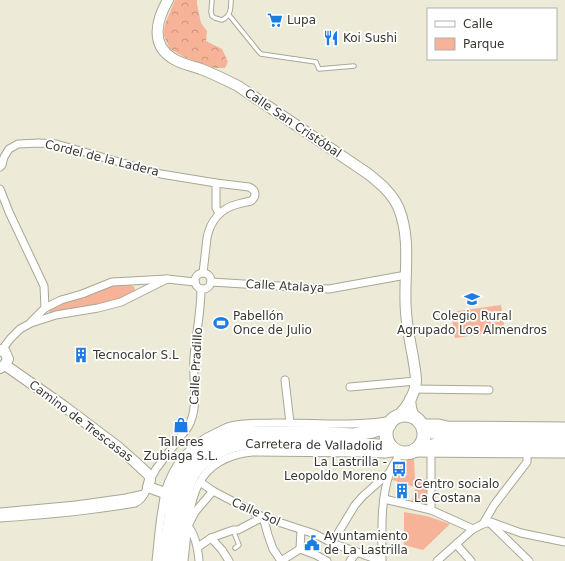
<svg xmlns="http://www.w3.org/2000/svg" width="565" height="561" font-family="'DejaVu Sans',sans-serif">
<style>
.forest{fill:url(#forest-crowns)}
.green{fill:#f7b398}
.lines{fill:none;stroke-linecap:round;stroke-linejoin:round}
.lane-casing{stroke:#a9a795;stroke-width:5.5}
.street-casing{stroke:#a9a795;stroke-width:9}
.secondary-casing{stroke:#a9a795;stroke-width:12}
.highway-casing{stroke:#a9a795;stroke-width:15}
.lane{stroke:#fff;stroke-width:3.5}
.street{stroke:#fff;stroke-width:7}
.secondary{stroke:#fff;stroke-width:10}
.highway{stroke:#fff;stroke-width:13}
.labels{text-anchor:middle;stroke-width:3.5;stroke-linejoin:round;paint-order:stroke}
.poi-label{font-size:12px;fill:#383730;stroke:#fff;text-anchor:start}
.street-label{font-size:12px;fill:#383730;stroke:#fff}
</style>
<defs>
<pattern id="forest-crowns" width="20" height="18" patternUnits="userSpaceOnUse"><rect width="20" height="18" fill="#f7b398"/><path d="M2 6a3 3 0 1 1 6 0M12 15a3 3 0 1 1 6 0" fill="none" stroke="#c9927c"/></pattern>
</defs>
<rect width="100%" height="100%" fill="#edebd8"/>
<path class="forest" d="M175 0H197V4L201 23 207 31 206 41 222 49 228 62 225 68H214L184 57 170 49 163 34 165 24Z"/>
<g class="green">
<path d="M130 285 133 286 135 289V291L120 300 95 307 50 314 49 312 51 308 113 286Z"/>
<path d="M501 305 505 331 455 338 451 312Z"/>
<path d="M414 459 415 479H429L428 504 427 505 412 501 416 487 397 483V481L392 480 404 460Z"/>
<path d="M404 512 427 516 450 524 423 550 404 545Z"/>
</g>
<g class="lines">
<g class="lane-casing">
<g id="lane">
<path d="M212 0 211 12 212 16 215 18 222 20C231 16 231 8 231 0"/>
<path d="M229 15 259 52 261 54 316 62 319 69 354 66"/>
<path d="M233 530 239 545 235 548"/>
</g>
</g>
<g class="street-casing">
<g id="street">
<path d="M0 167 2 165 4 157 9 149 18 144 39 143 56 144 74 149 161 174 216 183 249 187C256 190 257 196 251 201 246 202 242 203 238 204 221 208 210 221 207 238L203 273"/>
<path d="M216 183V208L219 213"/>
<path d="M0 189 9 212 44 286 45 308"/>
<circle cx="203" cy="281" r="8"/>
<path d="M211 282 329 289 406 275"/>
<path d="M31 322 45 308 61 300 82 294 112 282 167 279 195 282"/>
<path d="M2 350 10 339 20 329 31 323 56 315 98 308 121 302 167 279"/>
<path d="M285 380 290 423"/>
<path d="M350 387 416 381"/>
<path d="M414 389 489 390"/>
<path d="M421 423H438L447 425 565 426"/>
<path d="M410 453 565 454"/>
<path d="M431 453V510"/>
<path d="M151 478 156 469 188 427C200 406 192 380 194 357 196 334 201 312 201 289"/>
<path d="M200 482 213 491 263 517 315 534 332 543 381 561"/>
<path d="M384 499 431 510 473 529"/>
<path d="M0 512 76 505 126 498 144 494"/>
<path d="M0 518C45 515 90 511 135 503 142 500 144 494 148 487"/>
<path d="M483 524 494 505 527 462V454"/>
<path d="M491 524 529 561"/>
<path d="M211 538 222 550 229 561"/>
<path d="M332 543 355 505 363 496 390 472"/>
<path d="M456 544 471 561"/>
<path d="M198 547 211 538 233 530H238L263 517 268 535 273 549 281 561"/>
<path d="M300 549 301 530"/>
<path d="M156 561C158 544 159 527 162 510 163 504 164 497 165 492 174 463 190 444 217 432 222 430 226 427 231 426 244 423 257 423 271 423 309 422 348 427 386 421"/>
<path d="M184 561C190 510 187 459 252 452L361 453 385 454 398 452"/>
<path d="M199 561C198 548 196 536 188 526L195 512 213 491"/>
<path d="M281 561 300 549 316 555 327 561"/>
<path d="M350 561 357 552"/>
<path d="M382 561C382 531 380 500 390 472 393 465 397 459 401 453"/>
<path d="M437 561 473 529 483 524 491 522 521 533 565 542"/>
</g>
</g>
<g class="secondary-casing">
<g id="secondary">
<path d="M168 0C157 19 150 44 172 58 181 64 192 66 201 69 214 74 226 80 238 86L367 173C380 183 393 194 399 209 412 242 403 278 406 312 407 327 410 342 413 357 414 365 416 373 416 381 415 394 407 407 398 416"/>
<path d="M0 350 5 352 8 359 5 365 0 368"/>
<path d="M5 365 65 407 118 447 135 462 150 476V480L148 487 165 493"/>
<path d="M410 399 411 408 414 417"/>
</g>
</g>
<g class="highway-casing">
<g id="highway">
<circle cx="405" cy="434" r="19"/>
<path d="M424 431 449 434 565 435"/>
<path d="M416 450 436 445H565"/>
<path d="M165 561 174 493 180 476 192 459 212 443 221 439 229 436 244 433H316L353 435 373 431 389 425"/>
<path d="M176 561C177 548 179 535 181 522 183 505 184 487 194 472 204 458 222 447 239 444 255 441 277 443 294 443 326 444 359 444 391 447"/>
</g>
</g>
<use href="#lane" class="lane"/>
<use href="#street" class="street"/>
<use href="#secondary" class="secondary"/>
<use href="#highway" class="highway"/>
</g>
<defs>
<g id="supermarket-bare" transform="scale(1.2)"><path d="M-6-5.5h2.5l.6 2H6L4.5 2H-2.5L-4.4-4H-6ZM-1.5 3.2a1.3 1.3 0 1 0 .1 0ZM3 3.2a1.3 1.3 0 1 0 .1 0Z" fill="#1c7ce5" stroke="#fff" stroke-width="2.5" paint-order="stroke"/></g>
<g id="restaurant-bare" transform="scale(1.2)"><path d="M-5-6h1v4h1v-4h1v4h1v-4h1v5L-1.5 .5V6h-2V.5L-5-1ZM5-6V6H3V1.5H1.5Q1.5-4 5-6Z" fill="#1c7ce5" stroke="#fff" stroke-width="2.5" paint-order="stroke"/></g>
<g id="school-bare" transform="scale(1.2)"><path d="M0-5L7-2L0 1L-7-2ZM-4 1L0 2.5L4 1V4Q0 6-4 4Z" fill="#1c7ce5" stroke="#fff" stroke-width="2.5" paint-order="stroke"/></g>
<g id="stadium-bare" transform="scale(1.2)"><path d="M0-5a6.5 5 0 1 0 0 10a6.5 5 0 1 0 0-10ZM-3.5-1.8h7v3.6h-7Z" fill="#1c7ce5" stroke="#fff" stroke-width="2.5" paint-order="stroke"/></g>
<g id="building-bare" transform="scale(1.2)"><path d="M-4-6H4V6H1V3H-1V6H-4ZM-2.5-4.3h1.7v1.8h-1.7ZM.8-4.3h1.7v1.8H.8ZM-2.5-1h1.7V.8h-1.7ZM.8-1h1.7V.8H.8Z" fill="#1c7ce5" stroke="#fff" stroke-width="2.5" paint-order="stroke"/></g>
<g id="shop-bare" transform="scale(1.2)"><path d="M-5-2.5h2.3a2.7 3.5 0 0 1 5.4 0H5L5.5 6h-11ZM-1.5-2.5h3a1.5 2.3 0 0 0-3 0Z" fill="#1c7ce5" stroke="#fff" stroke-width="2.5" paint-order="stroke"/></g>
<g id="bus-bare" transform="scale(1.2)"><path d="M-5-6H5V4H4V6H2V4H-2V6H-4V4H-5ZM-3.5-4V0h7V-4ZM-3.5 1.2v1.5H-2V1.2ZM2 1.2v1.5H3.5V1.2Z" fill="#1c7ce5" stroke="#fff" stroke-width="2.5" paint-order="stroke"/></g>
<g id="civic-bare" transform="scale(1.2)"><path d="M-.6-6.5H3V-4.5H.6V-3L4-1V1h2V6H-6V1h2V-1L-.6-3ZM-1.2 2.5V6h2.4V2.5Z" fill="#1c7ce5" stroke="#fff" stroke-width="2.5" paint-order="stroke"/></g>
</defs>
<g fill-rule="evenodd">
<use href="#supermarket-bare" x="275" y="20"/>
<use href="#restaurant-bare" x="331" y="38"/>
<use href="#school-bare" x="472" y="299"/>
<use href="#stadium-bare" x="221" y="323"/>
<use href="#building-bare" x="81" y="355"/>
<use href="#shop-bare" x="181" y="425"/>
<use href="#bus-bare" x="399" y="469"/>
<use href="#building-bare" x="402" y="491"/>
<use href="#civic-bare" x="312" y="543"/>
</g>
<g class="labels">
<g class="poi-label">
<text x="287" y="24">Lupa</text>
<text x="343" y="42">Koi Sushi</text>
<text x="233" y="320">Pabellón<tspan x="233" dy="14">Once de Julio</tspan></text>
<text x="472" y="320" text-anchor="middle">Colegio Rural<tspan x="472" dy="14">Agrupado Los Almendros</tspan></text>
<text x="93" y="359">Tecnocalor S.L</text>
<text x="181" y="446" text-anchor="middle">Talleres<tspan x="181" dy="14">Zubiaga S.L.</tspan></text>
<text x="387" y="466" text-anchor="end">La Lastrilla -<tspan x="387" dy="14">Leopoldo Moreno</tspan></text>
<text x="414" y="488">Centro socialo<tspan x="414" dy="14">La Costana</tspan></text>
<text x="324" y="540">Ayuntamiento<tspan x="324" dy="14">de La Lastrilla</tspan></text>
</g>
<g class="street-label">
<text transform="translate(293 123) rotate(34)" y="4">Calle San Cristóbal</text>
<text transform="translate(102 158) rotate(14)" y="4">Cordel de la Ladera</text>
<text transform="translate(285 286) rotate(3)" y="4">Calle Atalaya</text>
<text transform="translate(196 366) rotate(-87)" y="4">Calle Pradillo</text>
<text transform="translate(81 421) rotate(37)" y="4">Camino de Trescasas</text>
<text transform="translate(314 445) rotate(1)" y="4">Carretera de Valladolid</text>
<text transform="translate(256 512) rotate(24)" y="4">Calle Sol</text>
</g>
</g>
<rect x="427" y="8" width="130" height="52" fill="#ffffff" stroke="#afafac"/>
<rect x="435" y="21" width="20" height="6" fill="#ffffff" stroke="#afafac"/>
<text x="463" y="28" font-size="12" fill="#383730">Calle</text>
<rect x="435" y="38" width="20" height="12" fill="#f7b398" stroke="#afafac"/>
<text x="463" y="48" font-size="12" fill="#383730">Parque</text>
</svg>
